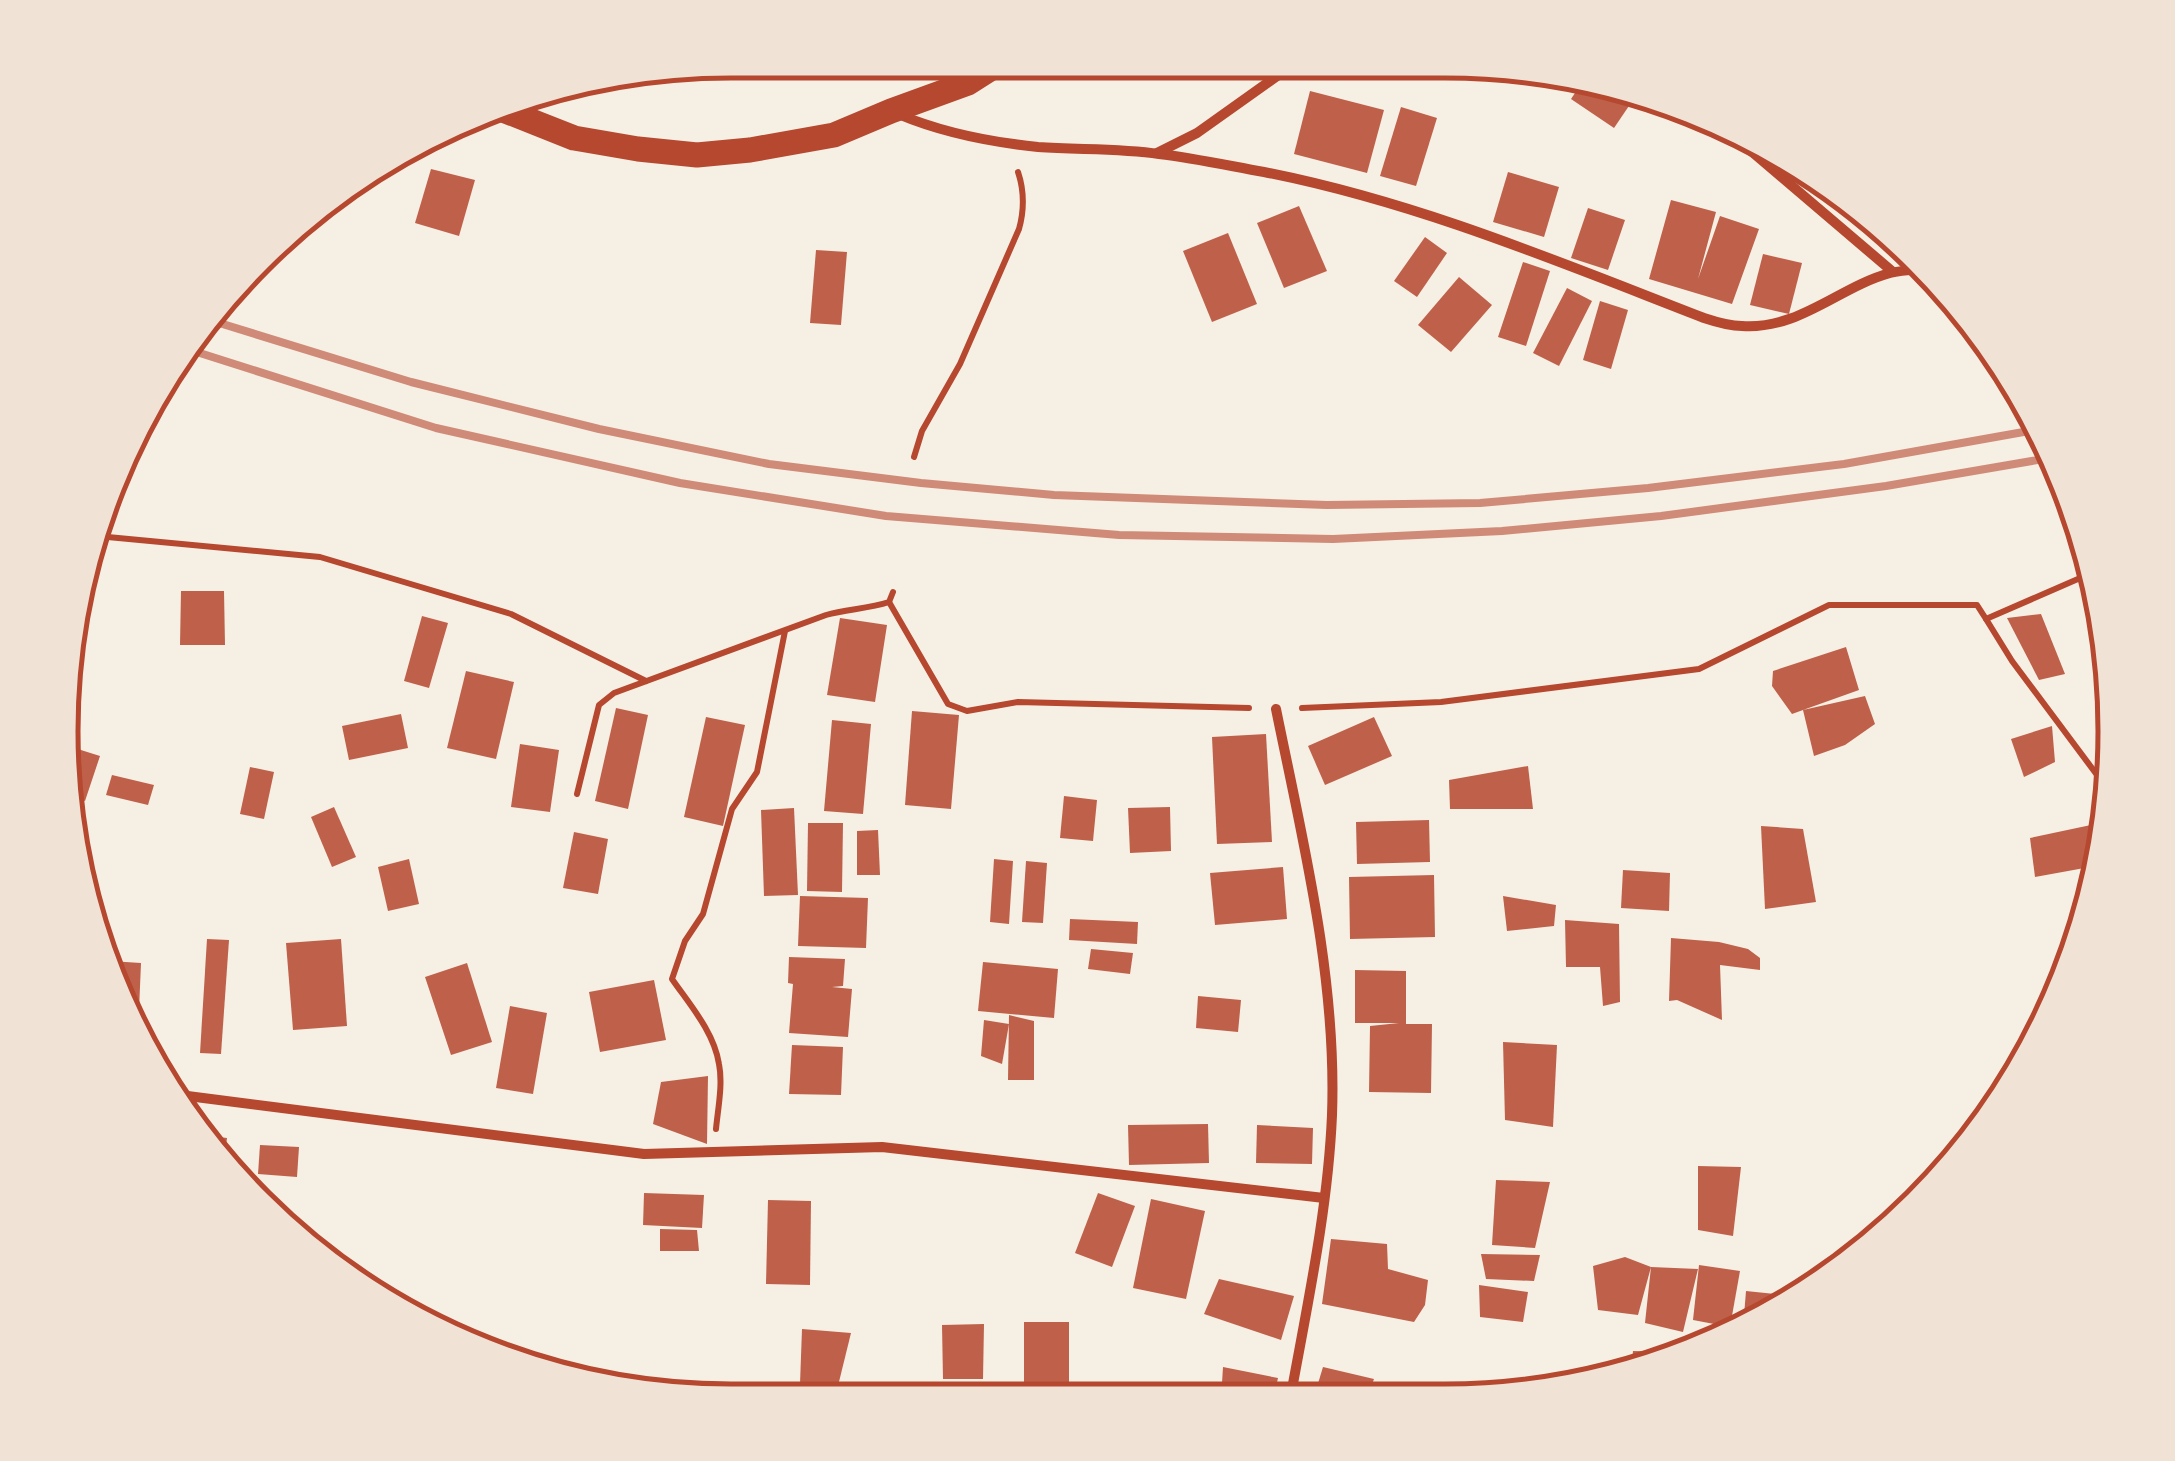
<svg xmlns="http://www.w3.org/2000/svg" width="2175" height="1461" font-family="'DejaVu Sans',sans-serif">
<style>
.building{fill:#bf614a}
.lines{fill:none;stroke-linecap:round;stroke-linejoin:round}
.path{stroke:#b5482f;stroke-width:6}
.minor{stroke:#b5482f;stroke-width:10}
.primary{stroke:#b5482f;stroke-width:25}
.rail{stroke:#cf8b77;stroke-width:8}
.rim{fill:none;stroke:#b5482f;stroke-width:5}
</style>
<rect width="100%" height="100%" fill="#f6efe4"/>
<g class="building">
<path d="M1583 81 1635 97 1614 128 1571 99Z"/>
<path d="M1310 91 1384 110 1367 173 1294 154Z"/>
<path d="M1401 107 1437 118 1416 186 1380 176Z"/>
<path d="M431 169 475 180 459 236 415 223Z"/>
<path d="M1508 172 1559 187 1544 237 1493 222Z"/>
<path d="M1671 200 1716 212 1698 279 1720 216 1759 229 1732 304 1649 279Z"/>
<path d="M1299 206 1327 271 1284 288 1257 223Z"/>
<path d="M1588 208 1625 220 1608 270 1571 258Z"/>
<path d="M1228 233 1257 304 1212 322 1183 251Z"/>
<path d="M1425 237 1447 253 1417 297 1394 281Z"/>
<path d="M816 250 847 252 841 325 810 323Z"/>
<path d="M1763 254 1802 263 1789 314 1750 305Z"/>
<path d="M1523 262 1550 271 1526 346 1498 337Z"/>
<path d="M1459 277 1492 305 1451 352 1418 325Z"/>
<path d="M1567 288 1592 301 1559 366 1533 353Z"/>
<path d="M1600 301 1628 310 1611 369 1583 360Z"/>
<path d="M181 591H224L225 645H180Z"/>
<path d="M2041 614 2065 674 2039 680 2007 618Z"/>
<path d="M422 616 448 623 429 688 404 681Z"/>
<path d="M840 618 887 625 875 702 827 695Z"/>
<path d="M1846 647 1859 690 1803 710 1865 696 1875 724 1845 745 1814 756 1803 710 1792 714 1772 686 1773 671Z"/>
<path d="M466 671 514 682 496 759 447 748Z"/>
<path d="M616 708 648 715 628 809 595 801Z"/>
<path d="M912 711 959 715 951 809 905 805Z"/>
<path d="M401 714 408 748 349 760 342 726Z"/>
<path d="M706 717 745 725 723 826 684 817Z"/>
<path d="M1374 717 1392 756 1325 785 1308 746Z"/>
<path d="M832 720 871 724 863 814 824 811Z"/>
<path d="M2052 726 2055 762 2024 777 2011 739Z"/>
<path d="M1266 734 1272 842 1217 844 1212 737Z"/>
<path d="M520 744 559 750 550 812 511 807Z"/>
<path d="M65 745 100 756 85 801 69 796Z"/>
<path d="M1528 766 1533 809H1450L1449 780Z"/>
<path d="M250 767 274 772 264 819 240 814Z"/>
<path d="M112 775 154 785 148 805 106 795Z"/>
<path d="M1064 796 1097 800 1093 841 1060 838Z"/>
<path d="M334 807 356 857 332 867 311 817Z"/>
<path d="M1170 807 1171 851 1130 853 1128 808Z"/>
<path d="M794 808 798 895 764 896 761 810Z"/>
<path d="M1429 820 1430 862 1357 864 1356 822Z"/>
<path d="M2105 822 2101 865 2035 877 2030 838Z"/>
<path d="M808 823H843L842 892 807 891Z"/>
<path d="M1761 826 1803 829 1816 902 1765 909Z"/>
<path d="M878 830 880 875H857V831Z"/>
<path d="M574 832 608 839 598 894 563 888Z"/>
<path d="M409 859 419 904 388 911 378 867Z"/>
<path d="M994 859 1013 861 1009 924 990 922Z"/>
<path d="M1026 861 1047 863 1043 923 1022 922Z"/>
<path d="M1283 867 1287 919 1215 925 1210 873Z"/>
<path d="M1623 870 1670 873 1669 911 1621 908Z"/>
<path d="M1434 875 1435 937 1350 939 1349 877Z"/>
<path d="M800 896 868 898 866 948 798 946Z"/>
<path d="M1503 896 1556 905 1554 926 1507 931Z"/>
<path d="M1070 919 1138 922 1137 944 1069 940Z"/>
<path d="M1565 920 1619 924 1620 1002 1603 1006 1600 967H1566Z"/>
<path d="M1671 938 1719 942 1748 949 1760 958V970L1720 965 1722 1020 1677 1000 1669 1001Z"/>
<path d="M207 939 229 940 221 1054 200 1053Z"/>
<path d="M341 939 347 1026 293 1030 286 943Z"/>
<path d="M1091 949 1133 953 1130 974 1088 969Z"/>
<path d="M789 957 845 959 843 986 832 987 852 989 848 1037 789 1033 793 984 788 983Z"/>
<path d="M110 961 141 963 138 1034Z"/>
<path d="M983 962 1058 969 1054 1018 978 1011Z"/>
<path d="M467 963 492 1042 451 1055 425 977Z"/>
<path d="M1355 970 1406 971V1024H1432L1431 1093 1369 1092 1370 1026 1399 1023H1355Z"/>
<path d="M654 980 666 1040 600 1052 589 992Z"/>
<path d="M1198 996 1241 1000 1238 1032 1196 1028Z"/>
<path d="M510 1006 547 1013 533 1094 496 1088Z"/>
<path d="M1009 1015 1034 1021V1080H1008Z"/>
<path d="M984 1020 1009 1024 1002 1064 981 1056Z"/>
<path d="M1503 1042 1557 1045 1553 1127 1505 1120Z"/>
<path d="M792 1045 843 1047 841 1095 789 1094Z"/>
<path d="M708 1076 707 1144 653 1124 661 1082Z"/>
<path d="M1208 1124 1209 1163 1129 1165 1128 1125Z"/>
<path d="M1257 1125 1313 1128 1312 1164 1256 1163Z"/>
<path d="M203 1135 227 1138 224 1162 210 1143Z"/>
<path d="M260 1145 299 1147 297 1177 258 1174Z"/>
<path d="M1698 1166 1741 1167 1733 1236 1698 1230Z"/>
<path d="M1496 1180 1550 1182 1535 1248 1492 1245Z"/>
<path d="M644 1193 704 1195 702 1228 643 1225Z"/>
<path d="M1098 1193 1135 1206 1112 1267 1075 1253Z"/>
<path d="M1151 1199 1205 1211 1186 1299 1133 1288Z"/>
<path d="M768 1200 811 1201 810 1285 766 1284Z"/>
<path d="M660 1229 697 1230 699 1251H660Z"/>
<path d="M1331 1239 1387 1244 1388 1269 1428 1280 1425 1305 1414 1322 1322 1304Z"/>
<path d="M1481 1254 1540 1255 1534 1281 1486 1279Z"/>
<path d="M1625 1257 1651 1267 1698 1269 1683 1332 1645 1323 1651 1267 1638 1315 1598 1310 1593 1266Z"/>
<path d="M1699 1265 1740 1271 1730 1327 1693 1320Z"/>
<path d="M1219 1279 1294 1296 1281 1340 1204 1314Z"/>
<path d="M1479 1285 1528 1292 1523 1322 1480 1317Z"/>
<path d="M1746 1291 1796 1296 1795 1300 1743 1328Z"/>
<rect x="1024" y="1322" width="45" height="76"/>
<path d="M984 1324 983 1379H943L942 1325Z"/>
<path d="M802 1329 851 1333 836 1394 800 1384Z"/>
<path d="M1633 1351 1681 1352V1356L1631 1371Z"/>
<path d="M1223 1367 1278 1378 1273 1400 1221 1399Z"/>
<path d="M1323 1367 1374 1379 1366 1400H1313Z"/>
</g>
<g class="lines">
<g class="path">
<path d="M914 457 922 431 960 364 1019 229C1024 211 1024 190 1018 172"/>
<path d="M97 536 320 557 511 614 646 681"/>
<path d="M2094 572 1986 619 2012 661 2109 791"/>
<path d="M889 602 948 704 967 711 1018 702 1249 708"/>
<path d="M1302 708 1441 702 1699 669 1829 605H1977L1986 619"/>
<path d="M577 794 599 705 614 693 826 615C846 609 868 609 889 602L893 592"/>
<path d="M716 1129C718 1108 723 1084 719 1064 714 1032 690 1005 672 979L685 941 703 914 732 809 757 772 785 631"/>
</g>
<g class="minor">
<path d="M898 114C943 133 989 142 1038 147 1078 150 1119 148 1159 154 1194 158 1230 166 1264 172 1417 202 1559 262 1704 318 1716 322 1729 326 1742 326 1799 330 1839 287 1890 273 1902 270 1916 270 1929 269"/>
<path d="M1717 122 1893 272"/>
<path d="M1157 153 1197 133 1294 64"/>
<path d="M1276 709C1303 842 1337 978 1332 1115 1328 1210 1307 1306 1290 1400"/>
<path d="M172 1094 644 1154 882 1147 1324 1198"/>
</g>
<path class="primary" d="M493 106 574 138 638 149 697 155 750 150 834 135 891 111 968 83 1001 62"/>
<g class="rail">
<path d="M203 318 411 382 599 429 769 464 921 483 1054 495 1327 505 1480 503 1648 488 1844 464 2040 429"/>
<path d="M184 348 436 428 680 483 886 516 1119 535 1333 539 1502 531 1661 516 1886 486 2055 457"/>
</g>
</g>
<path d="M0 0H2175V1461H0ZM731 78H1445A653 653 0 0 1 2098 731V731A653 653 0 0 1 1445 1384H731A653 653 0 0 1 78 731V731A653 653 0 0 1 731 78Z" fill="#f1e2d6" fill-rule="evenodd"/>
<path class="rim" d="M731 78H1445A653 653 0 0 1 2098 731V731A653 653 0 0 1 1445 1384H731A653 653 0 0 1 78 731V731A653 653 0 0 1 731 78Z"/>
</svg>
